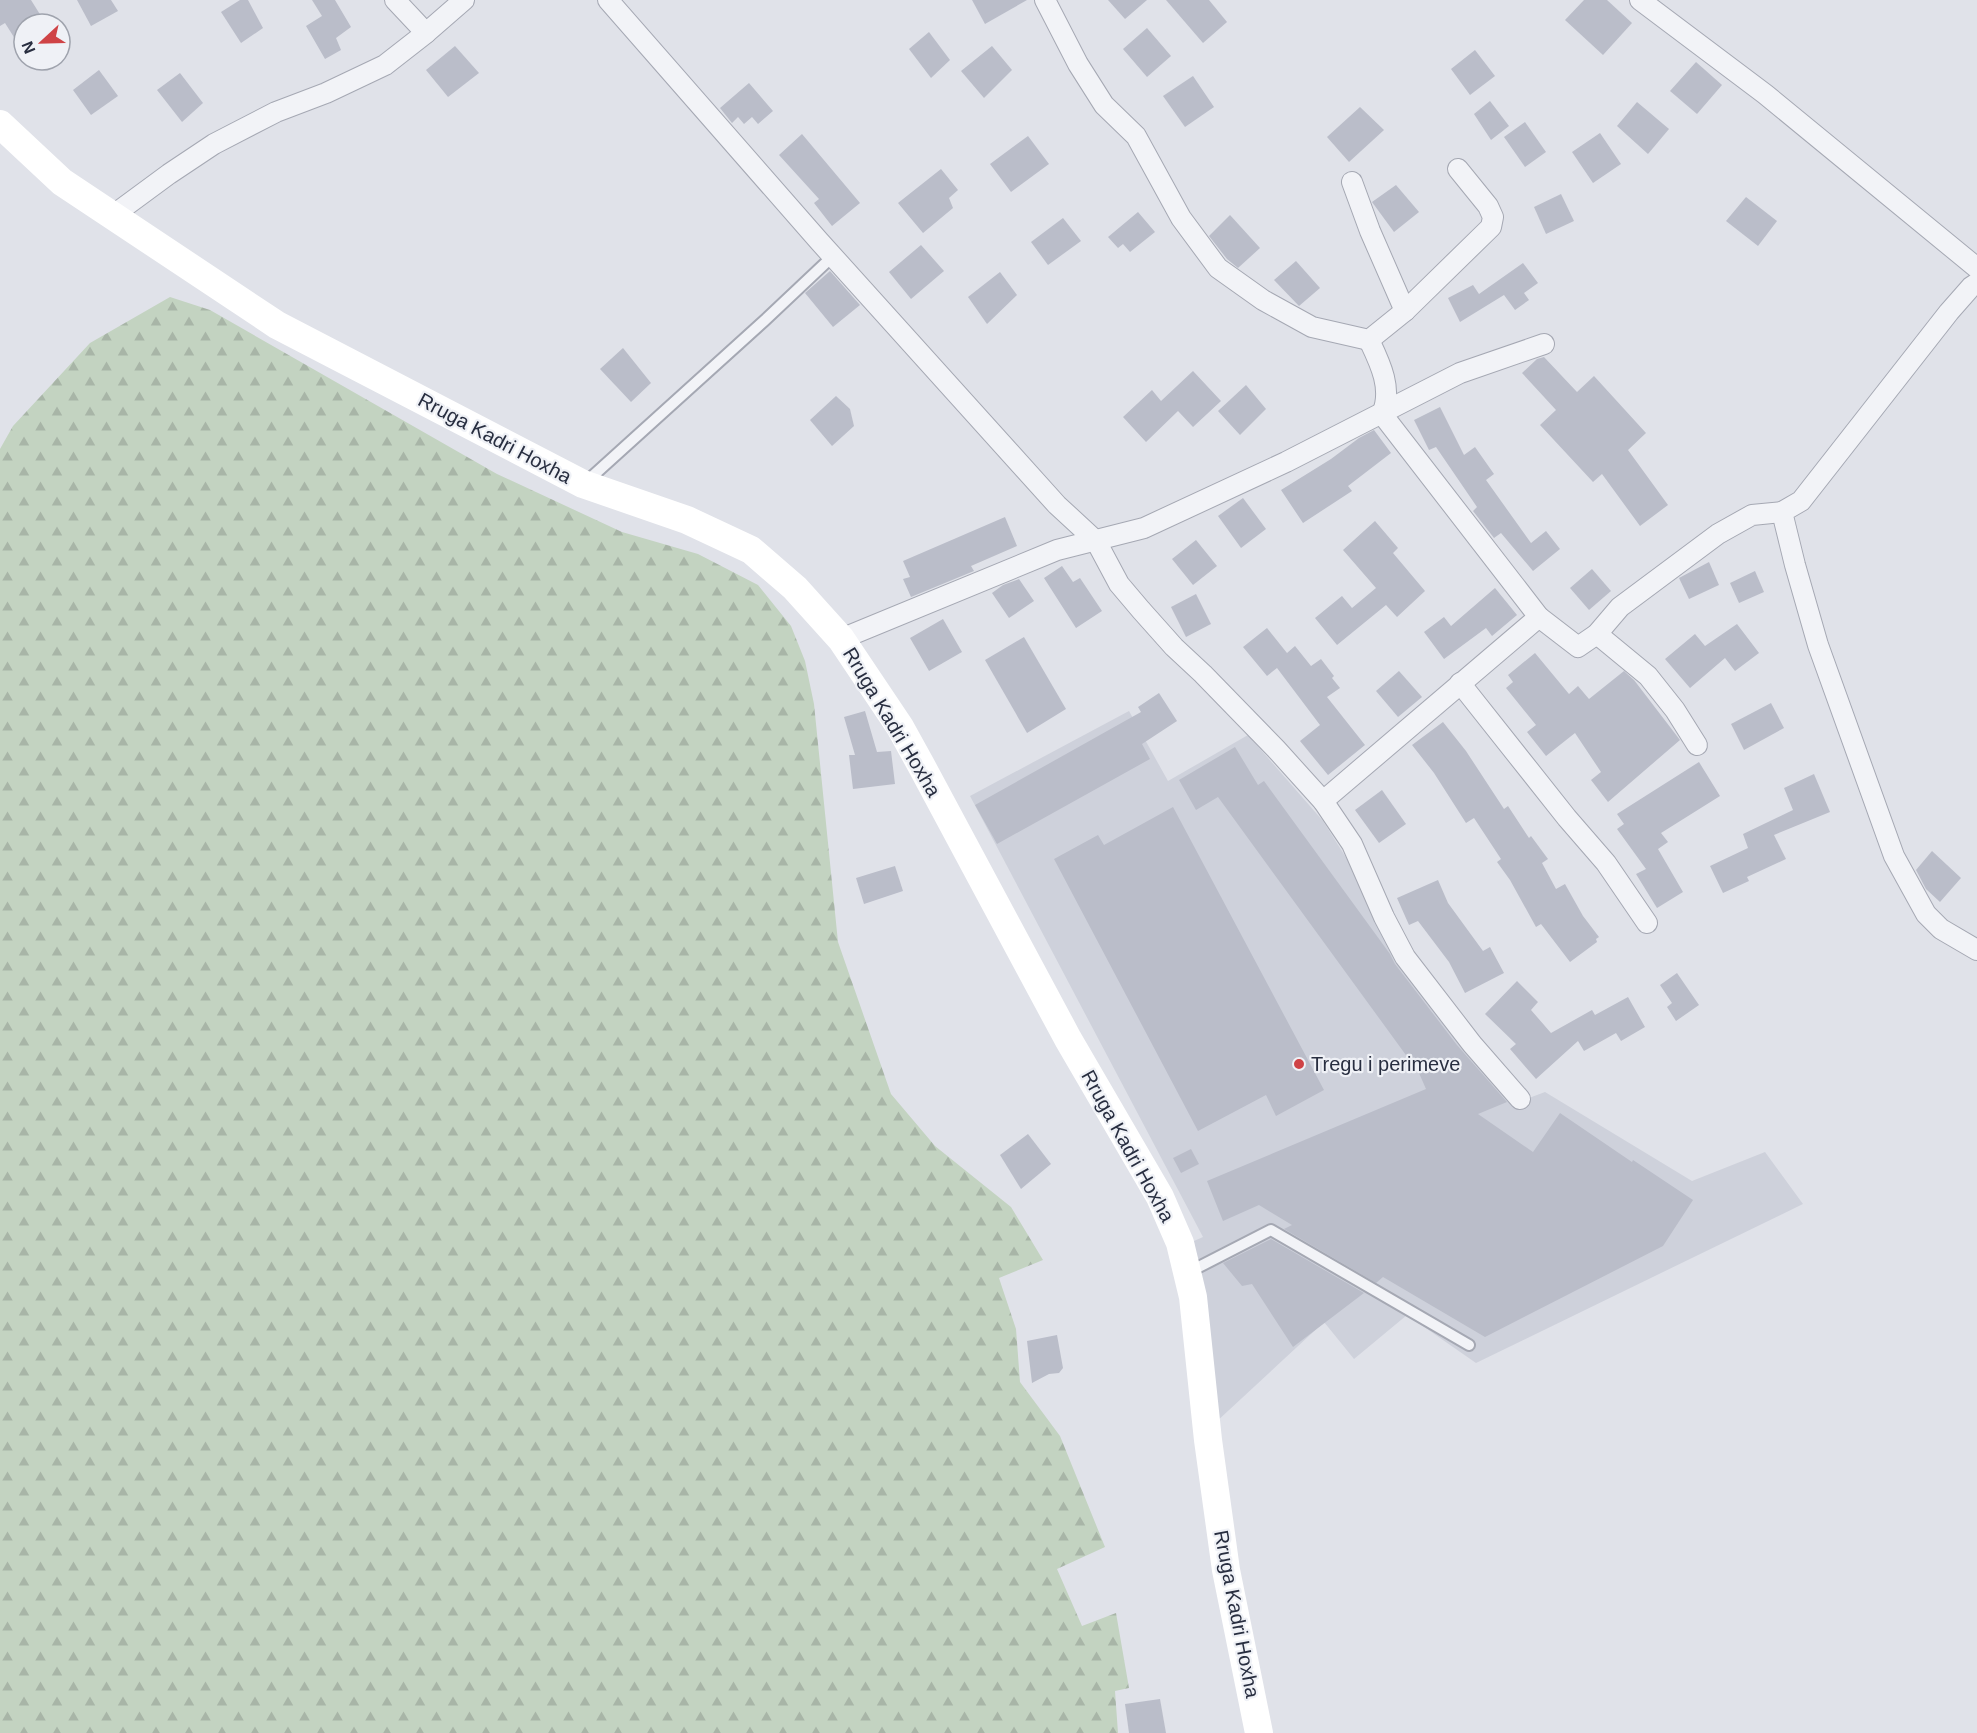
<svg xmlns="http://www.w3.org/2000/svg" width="1977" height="1733" font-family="Helvetica,sans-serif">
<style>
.built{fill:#ced1db}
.forest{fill:url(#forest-firs)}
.building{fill:#babdc9}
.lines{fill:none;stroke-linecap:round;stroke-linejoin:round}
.service-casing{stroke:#a5a8b3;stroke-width:14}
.minor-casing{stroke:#a5a8b3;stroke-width:22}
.service{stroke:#f2f3f7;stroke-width:10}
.minor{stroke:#f2f3f7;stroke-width:20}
.secondary{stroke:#fff;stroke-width:28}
.poi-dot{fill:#cf4346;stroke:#eff1f6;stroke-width:2}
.labels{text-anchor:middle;stroke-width:4.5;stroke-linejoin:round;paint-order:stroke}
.street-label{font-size:20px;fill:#282e40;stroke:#eff1f6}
.poi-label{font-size:20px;fill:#282e40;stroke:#eff1f6;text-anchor:start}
</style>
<defs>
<pattern id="forest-firs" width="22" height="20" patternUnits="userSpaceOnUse" patternTransform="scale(1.5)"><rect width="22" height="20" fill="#c3d3c1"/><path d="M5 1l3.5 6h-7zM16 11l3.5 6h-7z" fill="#a8b5a7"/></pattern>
</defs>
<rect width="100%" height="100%" fill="#e0e2e9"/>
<path class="built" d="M1129 711 1168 781 1248 735 1323 821 1352 867 1377 926 1463 1042 1529 1098 1545 1092 1692 1181 1765 1152 1803 1204 1476 1363 1407 1315 1354 1359 1324 1322 1215 1423 1194 1241 1203 1237 970 796Z"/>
<path class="forest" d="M170 297 210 310 497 474 622 532 698 554 758 585 791 626 805 661 814 704 838 942 891 1094 935 1146 1011 1207 1043 1260 999 1278 1016 1329 1020 1382 1060 1436 1105 1547 1057 1569 1082 1626 1116 1613 1129 1688 1115 1691 1118 1733H0V449L13 426 90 343Z"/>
<g class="building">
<path d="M0 0H31L46 24H24V53L5 23 0 26Z"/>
<path d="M77 0H111L118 11 91 26Z"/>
<path d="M240 0H248L263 28 241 43 221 12Z"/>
<path d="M312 0H335L351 27 336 38 341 50 325 59 306 26 322 16Z"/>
<path d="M972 0H1027L985 24Z"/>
<path d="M1108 0H1147L1125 19Z"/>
<path d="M1166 0H1209L1227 22 1203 43Z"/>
<path d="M1584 0H1607L1632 23 1603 55 1565 20Z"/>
<path d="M1147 28 1171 56 1147 77 1123 49Z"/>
<path d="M929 32 950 60 931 78 909 49Z"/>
<path d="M455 46 479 73 448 97 426 70Z"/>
<path d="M992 46 1012 70 984 98 961 71Z"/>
<path d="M1475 50 1495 76 1470 95 1451 69Z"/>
<path d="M1696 62 1722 85 1697 114 1670 91Z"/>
<path d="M99 70 118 96 91 115 73 90Z"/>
<path d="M180 73 203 103 182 122 157 90Z"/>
<path d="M1193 76 1214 107 1185 127 1163 96Z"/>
<path d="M749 83 773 111 758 124 752 117 744 124 738 117 732 123 720 108Z"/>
<path d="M1490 101 1509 126 1491 140 1474 114Z"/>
<path d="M1637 102 1669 129 1648 154 1617 126Z"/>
<path d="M1360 107 1384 130 1349 162 1327 137Z"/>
<path d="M1525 122 1546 152 1525 167 1504 137Z"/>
<path d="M1600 133 1621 164 1593 183 1572 152Z"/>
<path d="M802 134 860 203 832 226 814 203 819 199 779 155Z"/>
<path d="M1028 136 1049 164 1011 192 990 164Z"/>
<path d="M941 169 958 190 949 198 953 208 923 233 898 203Z"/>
<path d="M1396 185 1419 212 1394 232 1372 202Z"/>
<path d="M1561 194 1574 221 1546 234 1534 207Z"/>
<path d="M1746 197 1777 221 1758 246 1726 221Z"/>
<path d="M1138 212 1155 232 1130 252 1123 244 1118 248 1108 237Z"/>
<path d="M1230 215 1260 248 1238 268 1227 259 1209 236Z"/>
<path d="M1063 218 1081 241 1048 265 1031 242Z"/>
<path d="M921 245 944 271 911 299 889 272Z"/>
<path d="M1296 261 1320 288 1299 306 1274 280Z"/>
<path d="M1523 263 1538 283 1524 293 1529 300 1515 310 1504 295 1460 322 1448 298 1473 285 1479 294Z"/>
<path d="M830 271 860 305 833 327 805 293Z"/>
<path d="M1000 272 1017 295 987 324 968 297Z"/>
<path d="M623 348 651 383 631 402 600 369Z"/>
<path d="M1544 357 1577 392 1594 376 1646 433 1628 450 1668 505 1640 526 1602 474 1593 482 1540 425 1556 410 1522 373 1537 359Z"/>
<path d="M1193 371 1221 401 1193 427 1178 411 1146 442 1123 417 1152 390 1161 401Z"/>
<path d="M1246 385 1266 409 1240 435 1218 411Z"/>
<path d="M836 396 850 409 854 426 832 446 810 420Z"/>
<path d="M1440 407 1464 455 1475 447 1494 474 1486 480 1531 543 1546 531 1560 549 1533 571 1501 533 1494 538 1473 511 1477 507 1436 447 1429 450 1414 420Z"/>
<path d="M1374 430 1391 453 1348 486 1352 491 1303 523 1281 490 1331 459 1359 438Z"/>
<path d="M1243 498 1266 529 1241 548 1218 516Z"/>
<path d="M1005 517 1017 546 971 566 974 571 911 597 903 579 910 577 903 561Z"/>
<path d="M1375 521 1398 548 1393 553 1425 591 1397 617 1386 605 1337 645 1315 618 1342 596 1352 608 1376 588 1343 550Z"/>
<path d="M1196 540 1217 566 1193 585 1172 559Z"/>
<path d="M1709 562 1719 585 1689 599 1679 578Z"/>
<path d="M1062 566 1073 582 1080 578 1102 611 1076 628 1044 578Z"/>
<path d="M1592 569 1611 591 1589 610 1570 588Z"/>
<path d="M1755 571 1764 592 1739 603 1730 583Z"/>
<path d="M1019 579 1034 601 1009 618 992 593 1003 585Z"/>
<path d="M1495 588 1517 615 1492 636 1486 628 1444 659 1424 632 1444 617 1451 626Z"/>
<path d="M1196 594 1211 624 1186 637 1171 607Z"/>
<path d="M943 619 962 652 929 671 910 638Z"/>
<path d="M1737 624 1759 653 1735 671 1725 658 1690 688 1665 659 1695 634 1705 646Z"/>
<path d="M1267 628 1287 653 1295 646 1311 666 1321 659 1334 676 1332 678 1340 688 1327 697 1365 745 1328 775 1300 741 1320 725 1277 668 1267 676 1243 647Z"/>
<path d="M1024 637 1066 709 1027 733 985 660Z"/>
<path d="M1535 653 1569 694 1578 686 1589 699 1624 671 1634 680 1680 740 1608 802 1591 780 1601 772 1575 733 1546 756 1527 732 1536 725 1506 688 1513 682 1508 675Z"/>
<path d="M1399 671 1422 697 1398 717 1376 691Z"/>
<path d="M1159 693 1177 721 1142 744 1150 759 997 844 975 805 1141 712 1138 707Z"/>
<path d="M1771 703 1784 728 1744 750 1731 724Z"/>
<path d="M865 711 877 752 891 751 895 784 853 789 849 755H855L844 717Z"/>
<path d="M1443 722 1466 751 1504 809 1508 806 1529 838 1531 836 1548 859 1542 863 1556 889 1565 884 1583 916 1599 937 1596 939 1597 942 1570 962 1541 924 1536 927 1510 880 1497 862 1501 859 1474 818 1466 823 1434 773 1412 745Z"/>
<path d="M1235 747 1258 785 1264 781 1390 954 1395 964 1457 1045 1507 1102 1478 1114 1533 1152 1560 1113 1632 1162 1633 1160 1693 1200 1663 1246 1485 1337 1383 1277 1376 1283 1284 1229 1292 1225 1259 1205 1223 1221 1207 1181 1426 1089 1419 1073 1218 797 1196 810 1179 780Z"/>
<path d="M1699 762 1720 796 1661 833 1668 842 1658 849 1683 892 1657 908 1636 874 1646 869 1617 829 1624 824 1617 814Z"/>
<path d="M1814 774 1830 812 1774 835 1786 859 1747 877 1749 881 1723 893 1710 866 1748 848 1743 834 1793 810 1784 788Z"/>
<path d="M1382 790 1406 824 1379 843 1355 810Z"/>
<path d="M1173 807 1324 1090 1276 1116 1266 1095 1198 1131 1054 859 1098 835 1104 845Z"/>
<path d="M1932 851 1961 878 1940 902 1926 889 1916 870Z"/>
<path d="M895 866 903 891 864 904 856 878Z"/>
<path d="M1438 880 1448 903 1483 951 1490 947 1504 973 1465 993 1449 962 1418 921 1409 925 1397 898Z"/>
<path d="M1677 973 1699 1005 1676 1021 1667 1007 1672 1003 1660 985Z"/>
<path d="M1517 981 1538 1002 1531 1010 1551 1033 1592 1010 1595 1015 1628 997 1645 1027 1621 1041 1616 1033 1584 1051 1578 1041 1536 1079 1510 1049 1516 1044 1485 1014Z"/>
<path d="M1028 1134 1051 1164 1021 1189 1000 1155Z"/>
<path d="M1191 1149 1199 1164 1181 1173 1173 1158Z"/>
<path d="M1271 1239 1364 1293 1293 1347 1252 1284 1242 1286 1223 1263Z"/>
<path d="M1057 1335 1063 1368 1059 1373 1049 1374 1032 1383 1027 1341Z"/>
<path d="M1160 1699 1166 1733H1129L1125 1704Z"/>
</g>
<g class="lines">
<g class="service-casing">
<g id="service">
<path d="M586 482 764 321 834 255"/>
<path d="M1189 1272 1271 1230 1469 1345"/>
</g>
</g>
<g class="minor-casing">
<g id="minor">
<path d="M395 0 426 33"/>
<path d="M608 0 819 241 1057 505 1096 541 1119 584 1141 610 1174 647 1203 674 1276 749 1323 801 1352 844 1384 917 1405 957 1472 1044 1520 1099"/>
<path d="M1045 0 1078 64 1104 105 1136 136 1181 218 1218 268 1263 300 1312 327 1369 340 1405 311 1491 227 1493 217 1488 206 1458 169"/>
<path d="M1640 0 1765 94 1977 268"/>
<path d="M1352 182 1370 231 1405 311"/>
<path d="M112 216 169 174 214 144 276 112 326 93 385 65 426 33 464 0"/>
<path d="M1977 283 1971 287 1949 312 1801 501 1782 512 1795 565 1818 645 1894 856 1926 914 1941 929 1977 950"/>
<path d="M1369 340C1380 363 1393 389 1382 414L1539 617 1578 647 1597 634 1620 607 1718 534 1752 515 1782 512"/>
<path d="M1597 634 1648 676 1675 710 1697 745"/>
<path d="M841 639 1057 550 1144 528 1286 462 1460 373 1544 344"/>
<path d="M1460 683 1567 818 1606 863 1647 923"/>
<path d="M1323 801 1539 617"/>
</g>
</g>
<use href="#service" class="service"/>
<use href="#minor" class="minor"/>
<path class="secondary" d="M0 124 62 182 277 325 583 484 687 520 751 550 795 588 841 639 900 727 921 765 1068 1039 1160 1197 1180 1243 1193 1297 1208 1440 1226 1570 1259 1733"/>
</g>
<circle class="poi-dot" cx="1299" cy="1064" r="6"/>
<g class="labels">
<g class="street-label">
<text transform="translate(495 438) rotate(28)" y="7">Rruga Kadri Hoxha</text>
<text transform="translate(892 722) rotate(59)" y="7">Rruga Kadri Hoxha</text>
<text transform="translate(1128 1146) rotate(61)" y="7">Rruga Kadri Hoxha</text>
<text transform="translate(1237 1614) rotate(79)" y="7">Rruga Kadri Hoxha</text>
</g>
<g class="poi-label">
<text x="1311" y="1071">Tregu i perimeve</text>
</g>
</g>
<g transform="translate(42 42) rotate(248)"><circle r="28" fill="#eff1f6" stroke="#9fa3ad" stroke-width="1.5"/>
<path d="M0-4.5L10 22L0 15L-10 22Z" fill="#cf4346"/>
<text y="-9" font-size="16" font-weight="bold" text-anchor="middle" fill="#282e40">N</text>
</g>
</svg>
